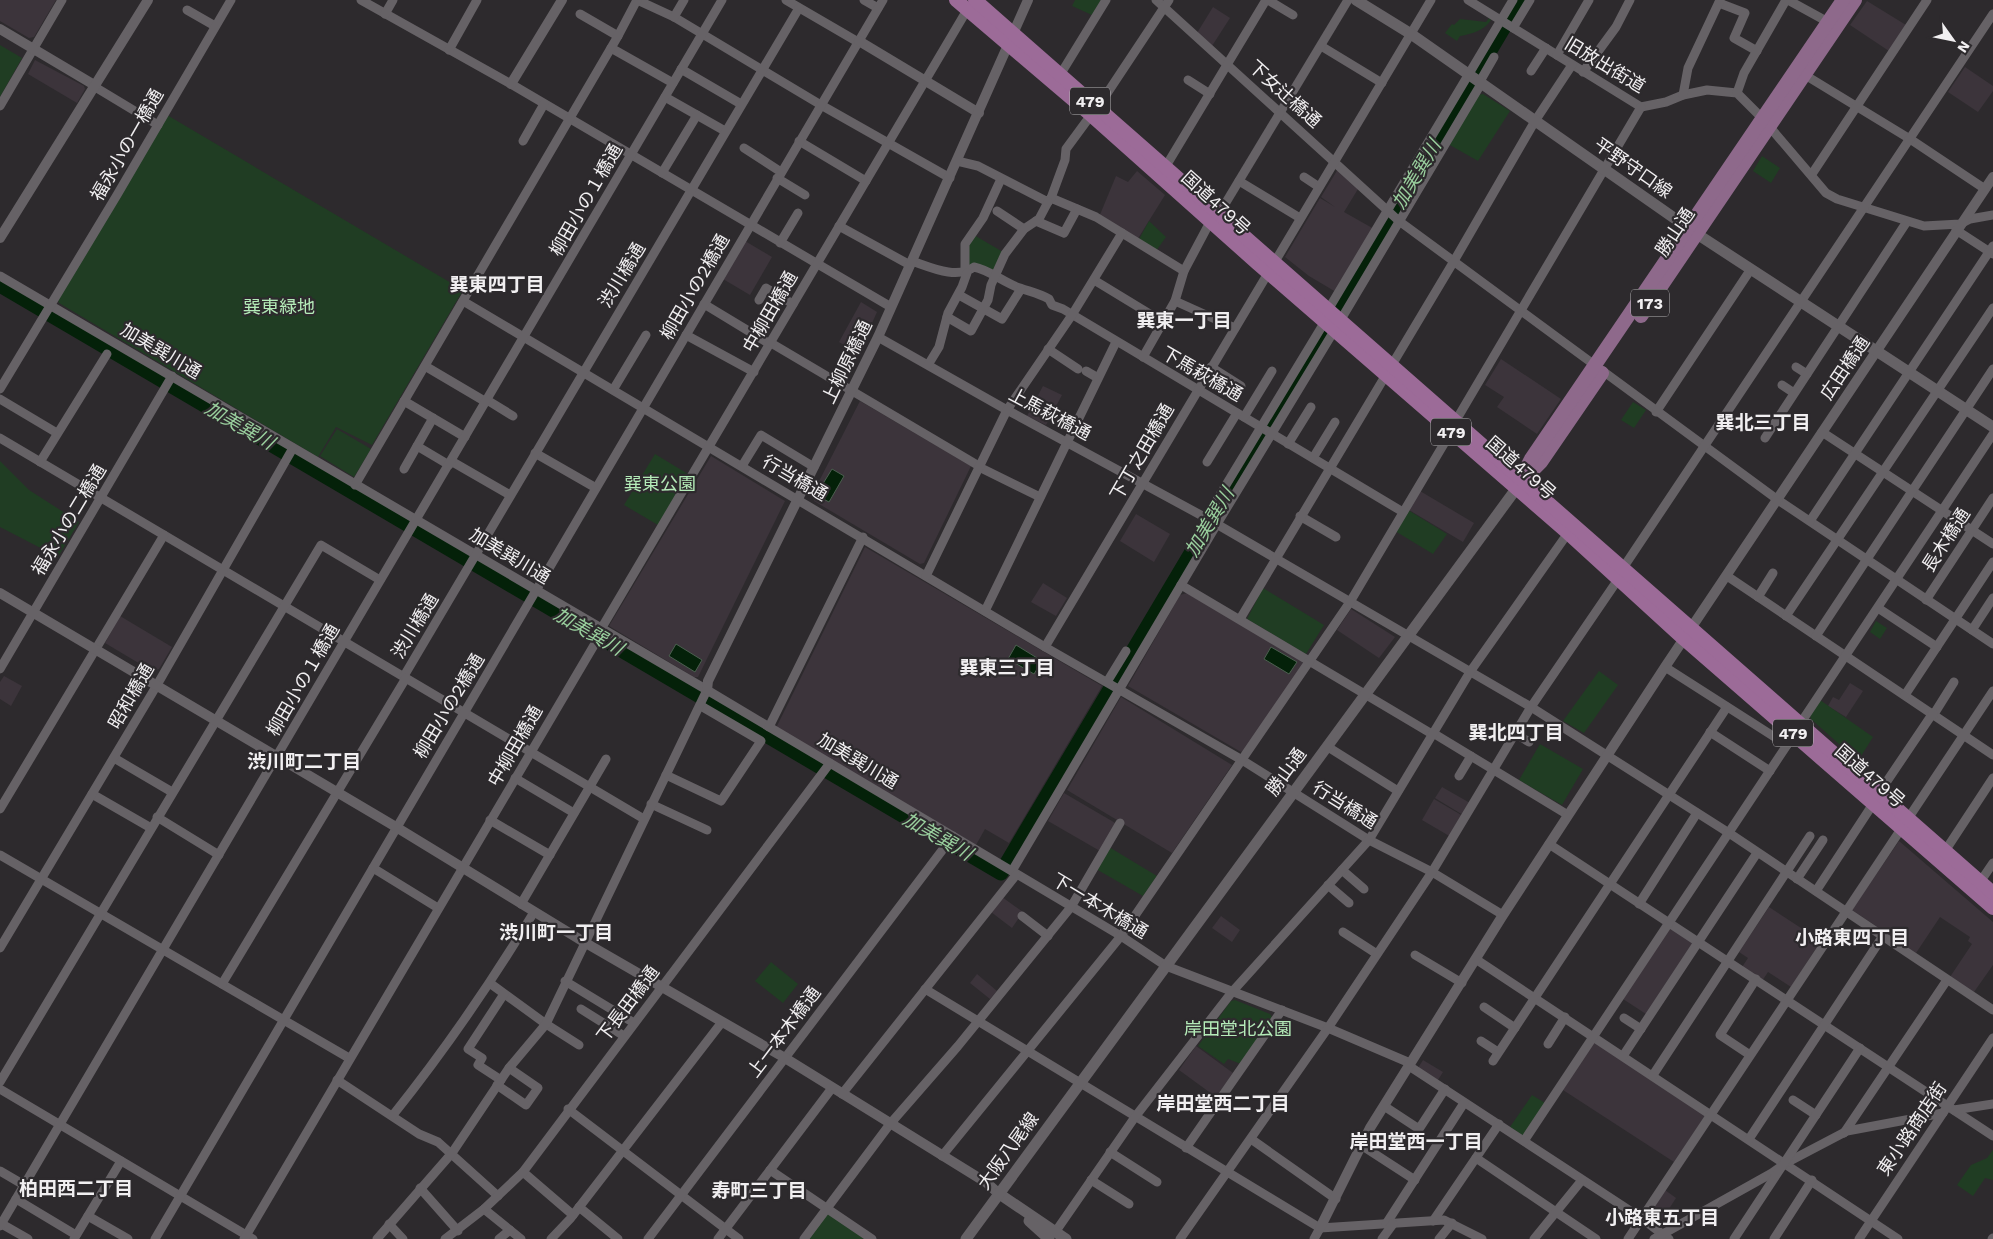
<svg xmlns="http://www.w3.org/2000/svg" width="1993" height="1239" font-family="'Work Sans','Noto Sans JP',sans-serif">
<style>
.built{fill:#3c343b}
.green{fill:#203d23}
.water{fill:#042109;stroke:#4b5f4f}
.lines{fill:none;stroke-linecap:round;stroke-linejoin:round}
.river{stroke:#042109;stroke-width:15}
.minor{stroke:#666266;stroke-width:9}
.tertiary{stroke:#666266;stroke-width:10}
.secondary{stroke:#666266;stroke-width:11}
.primary{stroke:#8e698b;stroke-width:14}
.trunk{stroke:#9c6b98;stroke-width:14}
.labels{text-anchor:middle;stroke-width:4.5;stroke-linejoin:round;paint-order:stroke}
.shield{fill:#2d2a2d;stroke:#b6b4b6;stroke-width:1}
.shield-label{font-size:16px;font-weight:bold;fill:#f1eff1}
.street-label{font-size:18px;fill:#f1eff1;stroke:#2d2a2d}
.park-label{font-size:18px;fill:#b4ebb8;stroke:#2d2a2d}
.water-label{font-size:19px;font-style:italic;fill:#9ad09e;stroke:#2d2a2d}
.neighbourhood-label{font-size:19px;font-weight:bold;fill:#f1eff1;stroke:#2d2a2d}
</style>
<rect width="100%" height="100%" fill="#2d2a2d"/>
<g class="built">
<path d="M0 0H56L34 37 29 38 0 21Z"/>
<path d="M1867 1 1906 25 1889 51 1850 25Z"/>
<path d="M1213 7 1230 18 1212 46 1197 33Z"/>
<path d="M35 60 84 86 85 89 77 103 28 74Z"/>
<path d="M1965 67 1993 86V91L1978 112 1948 92Z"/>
<path d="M1338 169 1358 189 1344 212 1374 229 1336 292 1309 276 1285 257 1320 198 1335 207 1321 197Z"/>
<path d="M1137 171 1165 195 1137 240 1099 217 1116 176 1128 182Z"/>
<path d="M745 241 772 257 750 295 723 279Z"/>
<path d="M861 302 877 312 858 354 839 342Z"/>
<path d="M1501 359 1561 399 1537 434 1497 407 1504 397 1485 385Z"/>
<path d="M1043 386 1062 395 1046 425 1027 416Z"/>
<path d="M860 401 971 466 924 563 920 564 814 501 813 493Z"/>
<path d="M711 456 785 501 698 677H694L609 626Z"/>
<path d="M1420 491 1474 523 1463 542 1409 510Z"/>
<path d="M1136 514 1170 534 1154 562 1120 541Z"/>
<path d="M865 547 1102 686 1009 843 985 829 976 845 776 728Z"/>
<path d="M1043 583 1067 598 1056 616 1031 602Z"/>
<path d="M1187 593 1302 660 1303 665 1245 751 1241 752 1128 686 1180 595Z"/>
<path d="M1351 609 1395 637 1379 658 1337 630Z"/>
<path d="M120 616 172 647 159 669 152 671 105 643Z"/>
<path d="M4 676 22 686 11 706 0 699V682Z"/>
<path d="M1850 683 1863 691 1846 717 1828 706 1833 697 1839 700Z"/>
<path d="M1121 697 1232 765 1172 853 1067 790Z"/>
<path d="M1442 787 1470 803 1463 815 1435 798Z"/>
<path d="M1064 793 1117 824 1100 851 1048 821Z"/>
<path d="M1434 799 1463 816 1451 837 1422 820Z"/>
<path d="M1899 841 1993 922V965L1974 992 1950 977 1972 944 1968 941 1970 937 1940 917 1916 953 1852 910Z"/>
<path d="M1002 897 1023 912 1012 928 991 912Z"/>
<path d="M1769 907 1821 941 1791 987 1768 972 1762 981 1742 967 1748 958 1739 952Z"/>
<path d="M1221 916 1240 930 1232 942 1212 928Z"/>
<path d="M1670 927 1693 943 1646 1014 1623 999Z"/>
<path d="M977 974 997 991 990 999 970 983Z"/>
<path d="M1595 1041 1706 1114 1674 1162 1563 1090Z"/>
<path d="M1196 1046 1233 1073 1216 1097 1179 1070Z"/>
<path d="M1423 1060 1443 1072 1438 1080 1418 1068Z"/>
<path d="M1665 1190 1676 1198 1658 1226 1647 1219Z"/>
</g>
<g class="green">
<path d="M1075 0H1101L1092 15 1072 6Z"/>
<path d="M1489 18 1491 20C1485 30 1472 34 1460 36L1457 41 1445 33 1452 24 1454 25 1460 19 1486 22Z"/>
<path d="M0 45 22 58 0 97Z"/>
<path d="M1483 94 1510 111 1478 161 1448 144 1478 95Z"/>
<path d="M167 115 463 290 372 445 336 427 318 457 59 303 58 300Z"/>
<path d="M1762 156 1780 168 1771 183 1753 171Z"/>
<path d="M1149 221 1166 237 1156 251 1138 241Z"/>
<path d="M974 235 1003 252 993 272 966 269 970 240Z"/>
<path d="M1633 402 1646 410 1634 428 1621 420Z"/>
<path d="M337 429 371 449 354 477 320 456Z"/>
<path d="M655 454 688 474 658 525 624 505Z"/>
<path d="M0 461 29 490 79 522 58 557 0 527Z"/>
<path d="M1408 510 1447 534 1433 554 1395 531Z"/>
<path d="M1263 588 1324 625 1306 654 1247 619Z"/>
<path d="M1876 621 1887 628 1880 639 1870 632Z"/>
<path d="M1599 671 1618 685 1584 733 1563 721Z"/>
<path d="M1820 700 1873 737 1858 761 1811 719 1810 715Z"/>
<path d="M1540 744 1583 769 1562 805 1519 780Z"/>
<path d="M1109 847 1157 876 1143 896 1096 869Z"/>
<path d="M771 962 798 984 783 1003 755 981Z"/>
<path d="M1235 1000 1270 1014 1272 1017 1241 1064 1228 1059 1224 1064 1198 1046 1231 1001Z"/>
<path d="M1532 1095 1545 1103 1524 1136 1510 1127Z"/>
<path d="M1993 1150V1180L1985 1178 1973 1196 1957 1185 1971 1165 1987 1158Z"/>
<path d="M825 1214H831L866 1239H807Z"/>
</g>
<g class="water">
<path d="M832 469 844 476 829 502 816 495Z"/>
<path d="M676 644 702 660 695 672 669 656Z"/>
<path d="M1016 645 1042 661 1034 674 1008 659Z"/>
<path d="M1271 647 1297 662 1289 674 1264 659Z"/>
</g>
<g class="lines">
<path class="river" d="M0 285 1001 873 1520 0"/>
<g class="minor">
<path d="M361 0 511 84 891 307"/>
<path d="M637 0 674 17 821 105 950 178"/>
<path d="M786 0 858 42"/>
<path d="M864 0 878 8"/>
<path d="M1156 0 1399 221 1778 500 1993 644"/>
<path d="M1268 0 1293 15"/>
<path d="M1468 0 1641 107 1666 102 1683 95 1707 90 1737 93 1763 119 1826 193 1837 199 1924 226 1960 224 1970 219 1993 215"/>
<path d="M1788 0 1828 22"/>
<path d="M1719 3 1745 13 1734 38 1757 51"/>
<path d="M187 10 215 26"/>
<path d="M385 14 393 0"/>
<path d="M580 14 618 36"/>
<path d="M674 17 684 0"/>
<path d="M1513 28 1530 0"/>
<path d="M1321 46 1382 83"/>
<path d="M611 48 673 83"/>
<path d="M449 50 477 0"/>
<path d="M1557 55 1589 0"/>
<path d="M681 69 741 104"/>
<path d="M1531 71 1546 48"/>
<path d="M1583 72 1616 27 1630 0"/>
<path d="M1060 75 1106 0"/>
<path d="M1805 75 1910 139 1985 189"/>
<path d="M1188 80 1210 94"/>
<path d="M1479 83 1494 57"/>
<path d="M95 87 158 125"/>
<path d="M1737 93 1744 73 1786 0"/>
<path d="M1683 95 1688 68 1720 0"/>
<path d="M665 97 725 131"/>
<path d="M0 106 62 0"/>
<path d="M1098 107 1169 0"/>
<path d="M523 141 544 104"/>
<path d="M799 141 866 181"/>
<path d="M744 148 781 172"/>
<path d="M957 161 978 166 1048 202 1051 198 1096 217 1184 271"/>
<path d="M1163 171 1266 0"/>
<path d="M662 173 697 115"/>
<path d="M1812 174 1927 0"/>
<path d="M1304 177 1319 187"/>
<path d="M777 178 805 195"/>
<path d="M1239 181 1300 218"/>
<path d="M1051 198 1065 160 1066 149 1091 115"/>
<path d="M997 211 1024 229"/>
<path d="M1219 214 1348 0"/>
<path d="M1036 221 1064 233 1077 209"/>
<path d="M839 226 910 265"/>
<path d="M1956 230 1993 254"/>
<path d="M780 243 798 213"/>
<path d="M912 261C930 267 957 280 974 267 990 270 1004 283 1020 288 1031 292 1038 293 1049 299L1052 305 1063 309 1403 512"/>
<path d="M965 273V244L983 218 1001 179"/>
<path d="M0 276 707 690 1121 936 1166 966 1328 1028 1410 1063"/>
<path d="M1094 280 1163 322"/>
<path d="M959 295 1002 319 1021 289"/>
<path d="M759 300 766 288 793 304"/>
<path d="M463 301 1045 647 1242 760 1369 840 1432 872 1503 915"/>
<path d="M1175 301 1235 328"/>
<path d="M704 304 770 344"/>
<path d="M1328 310 1513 0"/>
<path d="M947 317 971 331 988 300 991 285 1005 254 1024 229 1039 219 1048 202"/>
<path d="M1340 321 1481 84"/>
<path d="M686 335 754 372"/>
<path d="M878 337 1007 410 1208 519 1531 707 1729 833 1993 1010"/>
<path d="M771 343 979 466"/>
<path d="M1048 349 1078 369"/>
<path d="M1143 357 1175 301 1184 271 1210 222"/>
<path d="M928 365 939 347 948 313 962 287 967 273"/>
<path d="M425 366 486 402"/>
<path d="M1211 367 1241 386"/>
<path d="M1796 367 1807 374"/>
<path d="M1086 371 1098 378"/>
<path d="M1782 385 1794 393"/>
<path d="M0 389 117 195 231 0"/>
<path d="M613 390 646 335"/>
<path d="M0 399 57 433"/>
<path d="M487 400 513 416"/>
<path d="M404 401 465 437"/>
<path d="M1656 412 1751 269"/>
<path d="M1244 417 1272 371"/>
<path d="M1455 422 1641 107"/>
<path d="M1822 432 1993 544"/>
<path d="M0 438 644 819"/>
<path d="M1765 438 1906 223"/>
<path d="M1288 444 1311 407"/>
<path d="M417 446 449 465"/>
<path d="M535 453 596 488"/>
<path d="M1313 458 1335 422"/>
<path d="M451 461 510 495"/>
<path d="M40 462 107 354"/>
<path d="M1207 462 1237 413"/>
<path d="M742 466 761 435 814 467"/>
<path d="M979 467 1040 497"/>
<path d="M404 469 433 418"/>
<path d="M355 485 618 36 637 0"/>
<path d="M1300 516 1336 537"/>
<path d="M1206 518 1324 323"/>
<path d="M1810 521 1993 246"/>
<path d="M1623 568 1993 14"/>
<path d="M926 576 1007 410 1072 315 1122 233"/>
<path d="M1727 576 1993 755"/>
<path d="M1181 585 1432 734"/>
<path d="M1758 597 1773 573"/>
<path d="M1926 600 1993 498"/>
<path d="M1878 608 1937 647"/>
<path d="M985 611 1116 342"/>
<path d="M1786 616 1993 308"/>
<path d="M1240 619 1454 261 1535 121 1572 65"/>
<path d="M601 629 967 10"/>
<path d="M1972 630 1993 598"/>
<path d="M1816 636 1993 369"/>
<path d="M1045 647 1431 0"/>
<path d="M1665 667 1787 745"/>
<path d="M0 669 172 376"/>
<path d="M404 676 799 8"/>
<path d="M1107 682 1126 651"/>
<path d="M1905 695 1993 562"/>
<path d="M1934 714 1954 682"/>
<path d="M1800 724 1993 434"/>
<path d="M769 727 863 537"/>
<path d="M1710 732 1770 771"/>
<path d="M1433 733 1568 815"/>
<path d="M1515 733 1529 742"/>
<path d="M1328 747 1398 791"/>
<path d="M114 758 172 792"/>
<path d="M666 775 721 801 761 741 701 706"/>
<path d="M1459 776 1471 756"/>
<path d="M515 778 574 813"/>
<path d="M1879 793 1933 713"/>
<path d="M92 794 151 828"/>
<path d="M651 804 707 830"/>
<path d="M0 809 164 535"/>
<path d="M157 817 219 855"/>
<path d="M490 820 550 855"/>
<path d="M1549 844 1993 1136"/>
<path d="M1945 851 1993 778"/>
<path d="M0 855 349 1058"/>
<path d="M373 868 438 908"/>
<path d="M1342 870 1364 889"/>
<path d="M1012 871 1217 524 1334 331"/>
<path d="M1797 879 1823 840"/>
<path d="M1980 882 1993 863"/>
<path d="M1328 885 1349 903"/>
<path d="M1816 891 1873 804"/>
<path d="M521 904 606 759"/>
<path d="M1639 904 1697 813"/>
<path d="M1022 916 1048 936"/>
<path d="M1343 932 1377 954"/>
<path d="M0 948 157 685 293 448"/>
<path d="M1415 955 1462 983"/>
<path d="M1477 960 1898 1239"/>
<path d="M565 981 634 1023"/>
<path d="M222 984 406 678"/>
<path d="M491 984 546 1024 579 1045"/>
<path d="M925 989 1320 1228 1444 1220 1482 1239"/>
<path d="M1484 1007 1515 1028"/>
<path d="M581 1009 624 1036"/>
<path d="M1624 1018 1641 1029"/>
<path d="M1481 1041 1498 1052"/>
<path d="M1548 1044 1565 1017"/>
<path d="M1750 1055 1720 1035 1756 979"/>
<path d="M1623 1056 1757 853"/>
<path d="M1493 1061 1727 707"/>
<path d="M1409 1066 1641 1218 1669 1239"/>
<path d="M1653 1075 1810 836"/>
<path d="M337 1080 419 1134 438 1142 498 1196"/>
<path d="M501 1080 478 1065 482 1058 468 1049 504 994"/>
<path d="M0 1082 321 545 380 580"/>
<path d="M497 1085 526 1105 538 1088 509 1068"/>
<path d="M0 1089 253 1239"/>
<path d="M842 1094 1016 875"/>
<path d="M1793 1100 1816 1115"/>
<path d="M1384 1106 1419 1129 1445 1089"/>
<path d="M568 1109 739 1239"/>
<path d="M1954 1110 1993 1104"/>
<path d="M393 1115C445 1050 491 983 534 912"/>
<path d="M1844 1133 1947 980"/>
<path d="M1251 1139 1336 1199"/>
<path d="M1749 1139 1883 936"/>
<path d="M1524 1141 1787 745 1793 733"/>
<path d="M1361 1145 1415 1180"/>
<path d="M1186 1148 1282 1010"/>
<path d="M1110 1152 1157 1182"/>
<path d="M942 1156 1121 936 1350 602 1451 432"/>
<path d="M1476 1158 1556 1212"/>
<path d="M770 1170 872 1239"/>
<path d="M0 1171 24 1185"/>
<path d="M523 1172 573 1215"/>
<path d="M1091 1180 1129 1204"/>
<path d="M420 1188 458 1231"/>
<path d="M16 1199 76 1235"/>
<path d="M579 1207 618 1239"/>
<path d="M484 1209 521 1239"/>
<path d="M1556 1212 1596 1239"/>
<path d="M88 1216 128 1239"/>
<path d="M1433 1221 1499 1124"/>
<path d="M0 1223 28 1239"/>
<path d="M389 1224 403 1239"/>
<path d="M1386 1224 1464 1103"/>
<path d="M0 1226 722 0"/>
<path d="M1056 1231 1135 1117 1232 992 1369 840 1470 672 1568 533"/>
<path d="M74 1239 121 1161"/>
<path d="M155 1239 883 0"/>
<path d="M244 1239 603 630"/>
<path d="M377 1239 452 1153 509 1068 546 1024 707 690"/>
<path d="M445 1239 484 1209 523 1172 830 763"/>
<path d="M499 1239 510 1230"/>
<path d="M551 1239 570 1219 722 1022"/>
<path d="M648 1239 953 836"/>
<path d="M718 1239 832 1088"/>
<path d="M804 1239 890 1124 958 1046 1071 907 1120 823"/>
<path d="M1180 1239 1328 1028 1432 872 1531 707 1619 578"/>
<path d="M1314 1239 1320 1228"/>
<path d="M1382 1239 1393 1224"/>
<path d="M1439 1239 1452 1223"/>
<path d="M1534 1239 1582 1180"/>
<path d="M1628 1239 1993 691"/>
<path d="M1654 1239 1772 1173 1786 1163 1847 1131 1943 1113"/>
<path d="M1734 1239 1860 1048"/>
<path d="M1774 1239 1812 1180"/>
<path d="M1859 1239 1993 1038"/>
<path d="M1992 1239 1993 1238"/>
</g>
<g class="tertiary">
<path d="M0 29 96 86"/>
<path d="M859 41 979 113"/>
<path d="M511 84 562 0"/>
<path d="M0 238 148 0"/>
<path d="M0 593 396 827 584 942 785 1058 987 1183 998 1193"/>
<path d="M707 690 708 681 878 337 1028 0"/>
<path d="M1320 1228 1370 1128 1503 915 1665 667 1993 177"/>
</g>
<g class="secondary">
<path d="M1356 0 1411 34 1697 234 1993 427"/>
<path d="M998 1193 1066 1239"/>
<path d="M1029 1221 1049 1239"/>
<path d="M966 1239 1516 489"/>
</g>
<g class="primary">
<path d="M1641 316 1855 0"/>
<path d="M1526 477 1541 462 1602 373"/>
<path d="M1516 488 1531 459 1843 0"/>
</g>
<g class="trunk">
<path d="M956 0 1091 115 1257 263 1568 533 1684 639 1993 908"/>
<path d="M975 0 1993 893"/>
</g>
</g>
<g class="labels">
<g class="shield">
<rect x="1070" y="87.5" width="40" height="27" rx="4"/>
<rect x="1631" y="289.5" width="38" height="27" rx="4"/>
<rect x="1431" y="418.5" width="40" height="27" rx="4"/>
<rect x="1773" y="719.5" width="40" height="27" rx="4"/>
</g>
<g class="shield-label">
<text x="1090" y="107">479</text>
<text x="1650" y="309">173</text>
<text x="1451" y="438">479</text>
<text x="1793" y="739">479</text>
</g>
<g class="street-label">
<text transform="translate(1605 65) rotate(31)" y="6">旧放出街道</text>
<text transform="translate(1285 94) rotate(42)" y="6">下女辻橋通</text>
<text transform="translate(127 145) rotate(-60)" y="6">福永小の一橋通</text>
<text transform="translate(1633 168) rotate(35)" y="6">平野守口線</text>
<text transform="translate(586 200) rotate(-60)" y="6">柳田小の１橋通</text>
<text transform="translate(1216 203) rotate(42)" y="6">国道479号</text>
<text transform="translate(1675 232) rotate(-56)" y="6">勝山通</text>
<text transform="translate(622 275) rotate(-59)" y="6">渋川橋通</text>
<text transform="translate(695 287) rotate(-60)" y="6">柳田小の2橋通</text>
<text transform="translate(770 312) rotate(-60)" y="6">中柳田橋通</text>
<text transform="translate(161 351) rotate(31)" y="6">加美巽川通</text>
<text transform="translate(847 362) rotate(-64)" y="6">上柳原橋通</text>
<text transform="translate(1845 368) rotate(-56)" y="6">広田橋通</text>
<text transform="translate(1202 374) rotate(30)" y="6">下馬萩橋通</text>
<text transform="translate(1050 414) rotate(28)" y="6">上馬萩橋通</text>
<text transform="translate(1142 452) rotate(-60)" y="6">下丁之田橋通</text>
<text transform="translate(1521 468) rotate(41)" y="6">国道479号</text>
<text transform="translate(795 478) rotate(30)" y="6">行当橋通</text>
<text transform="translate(69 520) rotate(-59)" y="6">福永小の二橋通</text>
<text transform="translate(1946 540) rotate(-57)" y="6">長木橋通</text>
<text transform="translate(510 556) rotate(31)" y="6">加美巽川通</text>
<text transform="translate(415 626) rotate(-59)" y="6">渋川橋通</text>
<text transform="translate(303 680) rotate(-60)" y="6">柳田小の１橋通</text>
<text transform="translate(131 696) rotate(-60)" y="6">昭和橋通</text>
<text transform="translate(449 706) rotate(-59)" y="6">柳田小の2橋通</text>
<text transform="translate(515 746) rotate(-60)" y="6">中柳田橋通</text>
<text transform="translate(858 761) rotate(31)" y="6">加美巽川通</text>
<text transform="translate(1286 772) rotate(-54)" y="6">勝山通</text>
<text transform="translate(1870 776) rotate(41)" y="6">国道479号</text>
<text transform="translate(1345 805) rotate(32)" y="6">行当橋通</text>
<text transform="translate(1100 906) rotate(31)" y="6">下一本木橋通</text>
<text transform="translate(628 1004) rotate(-53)" y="6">下長田橋通</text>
<text transform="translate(784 1032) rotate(-53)" y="6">上一本木橋通</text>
<text transform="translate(1912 1129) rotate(-56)" y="6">東小路商店街</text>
<text transform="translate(1008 1151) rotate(-54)" y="6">大阪八尾線</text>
</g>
<g class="park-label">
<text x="279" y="313">巽東緑地</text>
<text x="660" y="490">巽東公園</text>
<text x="1238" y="1035">岸田堂北公園</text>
</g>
<g class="water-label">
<text transform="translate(1416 174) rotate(-59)" y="7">加美巽川</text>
<text transform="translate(240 425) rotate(30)" y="7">加美巽川</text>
<text transform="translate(1209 522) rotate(-59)" y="7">加美巽川</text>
<text transform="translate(589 631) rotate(30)" y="7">加美巽川</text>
<text transform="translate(938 836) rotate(30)" y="7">加美巽川</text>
</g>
<g class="neighbourhood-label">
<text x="497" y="291">巽東四丁目</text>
<text x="1184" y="327">巽東一丁目</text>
<text x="1763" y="429">巽北三丁目</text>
<text x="1007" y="674">巽東三丁目</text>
<text x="1516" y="739">巽北四丁目</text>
<text x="304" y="768">渋川町二丁目</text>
<text x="556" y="939">渋川町一丁目</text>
<text x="1852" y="944">小路東四丁目</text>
<text x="1223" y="1110">岸田堂西二丁目</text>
<text x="1416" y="1148">岸田堂西一丁目</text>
<text x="76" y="1195">柏田西二丁目</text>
<text x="759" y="1197">寿町三丁目</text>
<text x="1662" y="1224">小路東五丁目</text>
</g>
</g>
<g transform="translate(1953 40) rotate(123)" stroke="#2d2a2d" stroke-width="4" paint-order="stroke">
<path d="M0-4L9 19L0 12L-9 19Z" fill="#f1eff1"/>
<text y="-8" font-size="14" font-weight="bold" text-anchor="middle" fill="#f1eff1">N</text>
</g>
</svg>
